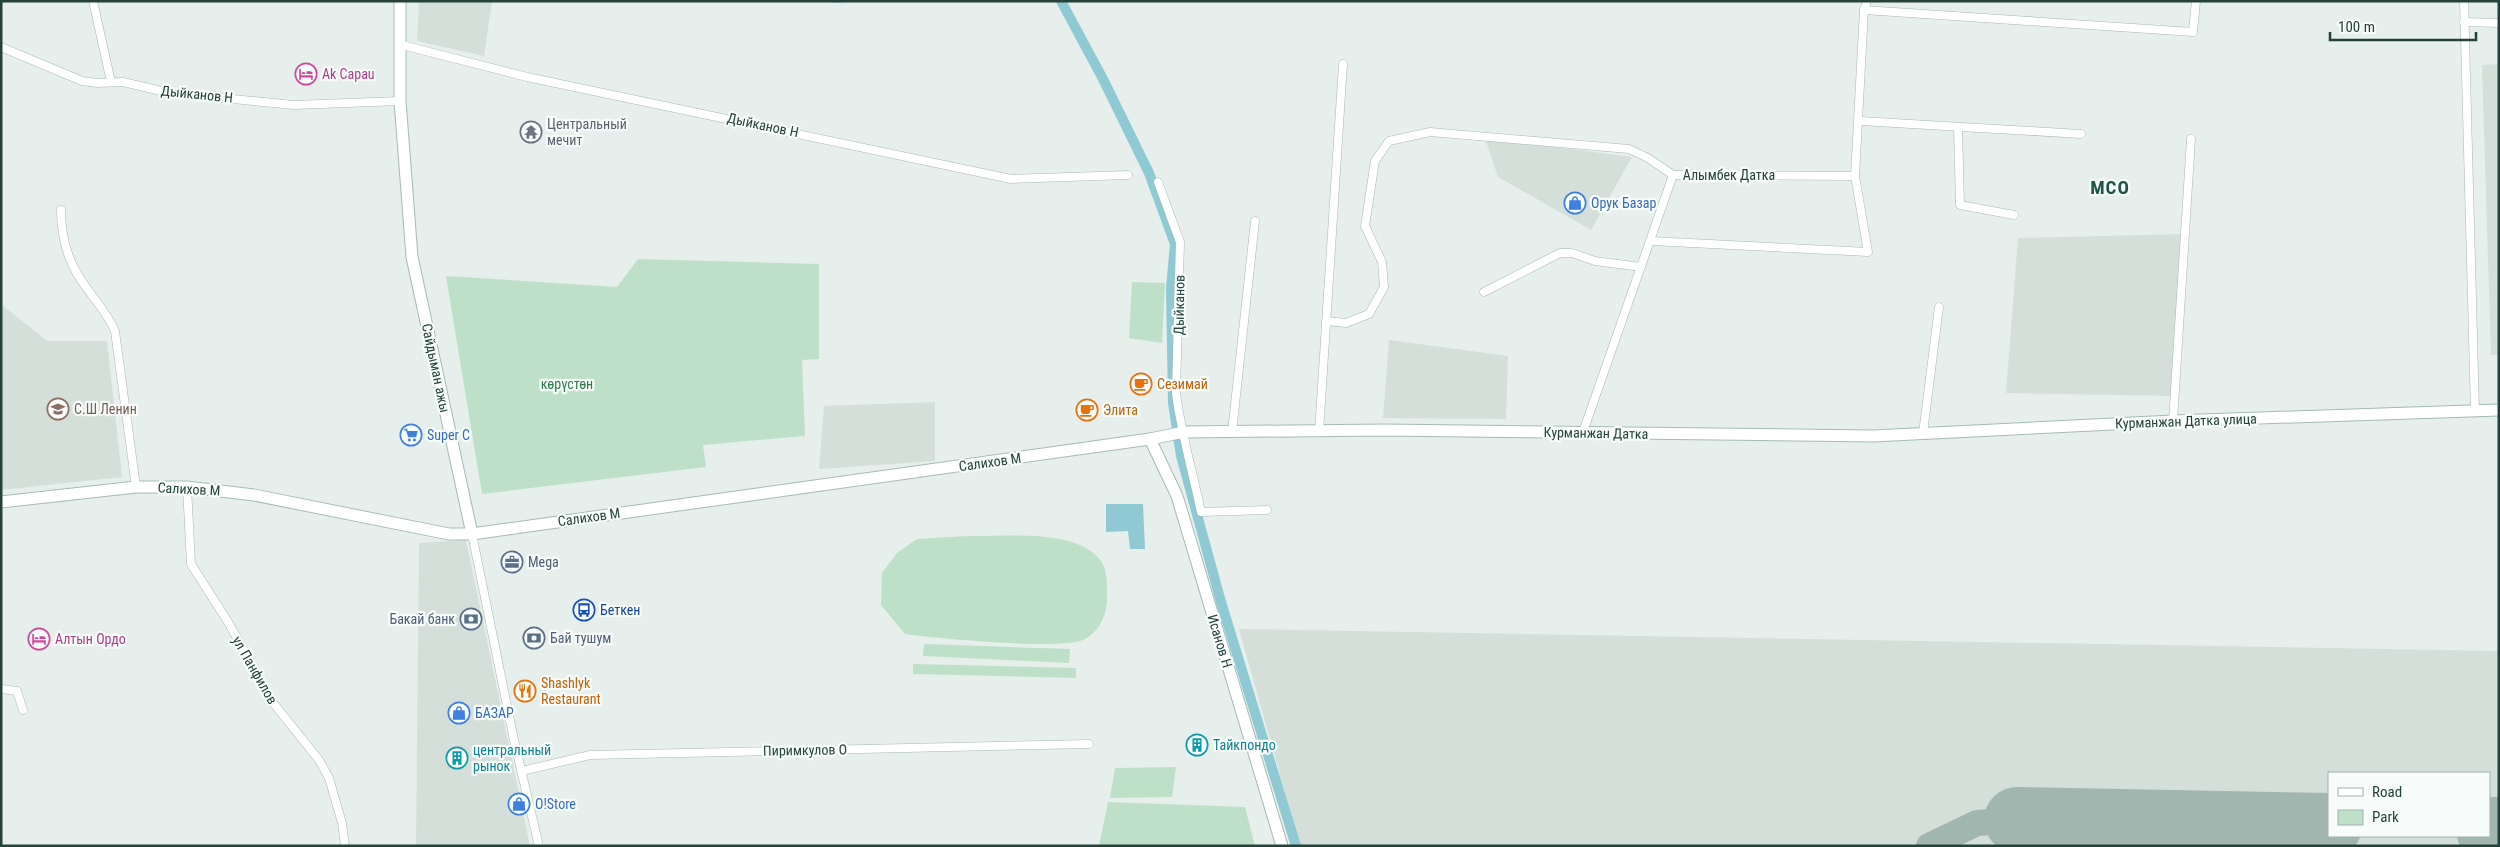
<svg xmlns="http://www.w3.org/2000/svg" width="2500" height="847" font-family="'Roboto Condensed',sans-serif">
<style>
.built{fill:#d4dfda;fill-rule:evenodd}
.green{fill:#bfe0c8}
.water{fill:#8ec9d4}
.lines{fill:none;stroke-linecap:round;stroke-linejoin:round}
.stream{stroke:#8ec9d4;stroke-width:3}
.canal{stroke:#8ec9d4;stroke-width:10}
.taxiway{stroke:#a2b6b0;stroke-width:26}
.runway{stroke:#a2b6b0;stroke-width:66}
.street-casing{stroke:#a8b8b2;stroke-width:9}
.secondary-casing{stroke:#a4bbb3;stroke-width:13}
.street{stroke:#fff;stroke-width:8}
.secondary{stroke:#fff;stroke-width:11}
.labels{text-anchor:middle;stroke-width:4.5;stroke-linejoin:round;paint-order:stroke}
.hotel-label{font-size:14px;fill:#b23c85;stroke:#f7fbf9;text-anchor:start}
.street-label{font-size:14px;fill:#24423a;stroke:#f7fbf9}
.worship-label{font-size:14px;fill:#5b616d;stroke:#f7fbf9;text-anchor:start}
.shop-label{font-size:14px;fill:#366cbe;stroke:#f7fbf9;text-anchor:start}
.park-label{font-size:14px;fill:#2d7a4b;stroke:#f7fbf9}
.food-label{font-size:14px;fill:#c56008;stroke:#f7fbf9;text-anchor:start}
.education-label{font-size:14px;fill:#785e54;stroke:#f7fbf9;text-anchor:start}
.service-label{font-size:14px;fill:#4e5e75;stroke:#f7fbf9;text-anchor:start}
.transit-label{font-size:14px;fill:#164399;stroke:#f7fbf9;text-anchor:start}
.culture-label{font-size:14px;fill:#0d838f;stroke:#f7fbf9;text-anchor:start}
.district-label{font-size:19px;font-weight:bold;letter-spacing:1px;fill:#1f5548;stroke:#f7fbf9}
</style>
<rect width="100%" height="100%" fill="#e6efeb"/>
<g class="built">
<path d="M419 1H492L484 56 417 41Z"/>
<path d="M2499 64V355H2491L2482 65Z"/>
<path d="M1485 138 1632 157 1591 230 1498 177Z"/>
<path d="M2182 234 2174 396 2006 393 2018 238Z"/>
<path d="M1 304 47 341H107L122 477 1 490Z"/>
<path d="M1389 340 1508 356 1506 419 1383 418Z"/>
<path d="M935 402V461L819 469 824 406Z"/>
<path d="M466 540 530 846H416L419 543Z"/>
<path d="M1239 629 2499 651V846H1300ZM2329 773H2489V836H2329Z"/>
</g>
<g class="green">
<path d="M638 259 819 264V359L802 360 805 436 703 445 706 467 482 494 446 276 617 287Z"/>
<path d="M1132 282 1165 283 1162 343 1129 338Z"/>
<path d="M968 536C1005 537 1077 528 1101 561 1108 571 1107 586 1107 598 1107 614 1100 631 1085 639 1065 651 933 638 905 634L881 605 882 573 897 553 917 539Z"/>
<path d="M924 644 1070 649 1069 663 923 656Z"/>
<path d="M913 664 1076 668V678L913 674Z"/>
<path d="M1176 767 1172 797 1110 798 1115 768Z"/>
<path d="M1108 802 1245 807 1255 846H1099Z"/>
</g>
<path class="water" d="M1106 504H1143L1145 549H1130L1128 531 1106 532Z"/>
<g class="lines">
<path class="stream" d="M835 1H842"/>
<path class="canal" d="M1061 1 1103 79 1149 173 1175 244 1171 288 1173 403 1181 456 1221 602 1296 846"/>
<path class="taxiway" d="M1929 846 1977 823 2017 820"/>
<g class="runway">
<path d="M2017 820 2329 826"/>
<path d="M2489 830H2499"/>
</g>
<g class="street-casing">
<g id="street">
<path d="M93 1 111 82"/>
<path d="M2464 1 2475 411"/>
<path d="M1864 10 2193 32 2196 1"/>
<path d="M2464 22 2499 23"/>
<path d="M402 45 527 77 1011 179 1128 175"/>
<path d="M1 47 82 81 97 83 123 82 170 93 294 105 400 101"/>
<path d="M1860 121 2081 134"/>
<path d="M1958 128 1960 205 2014 215"/>
<path d="M1673 175 1855 176"/>
<path d="M1158 182 1180 242 1176 393C1181 433 1193 473 1201 512L1267 510"/>
<path d="M61 210C61 234 67 259 81 280 92 297 107 312 115 331L136 487"/>
<path d="M1651 241 1868 252 1855 176 1864 10 1867 1"/>
<path d="M1484 292 1560 253H1572L1595 261 1641 267"/>
<path d="M1326 321 1346 323 1369 314 1384 287 1382 262 1365 226 1375 161 1389 141 1430 132 1629 149 1648 158 1673 175"/>
<path d="M2173 421 2191 139"/>
<path d="M1232 432 1255 221"/>
<path d="M1319 432 1343 64"/>
<path d="M1583 432 1673 175"/>
<path d="M1923 433 1939 307"/>
<path d="M187 487 191 564 228 622 274 704 319 760 329 778 342 823 345 846"/>
<path d="M472 534 514 740 539 846"/>
<path d="M1 689 17 691 23 710"/>
<path d="M522 771 590 755 1089 744"/>
</g>
</g>
<g class="secondary-casing">
<g id="secondary">
<path d="M400 1V101L412 257 472 534"/>
<path d="M1150 439 1177 496 1282 846"/>
<path d="M1 502 136 487H187L254 495 449 534H472L1150 439 1184 432 1384 430 1873 436 2173 421 2499 410"/>
</g>
</g>
<use href="#street" class="street"/>
<use href="#secondary" class="secondary"/>
</g>
<defs>
<g id="hotel-ring" transform="scale(1.125)"><circle r="9.5" fill="#f7fbf9" stroke="#d1479c" stroke-width="1.5"/><path d="M-6-4.5h1.5V1H6V5H4.5V3h-9V5H-6ZM-4 0a1.8 1.8 0 1 1 3.6 0ZM.5 0V-2.5h3Q6-2.5 6 0Z" fill="#d1479c"/></g>
<g id="temple-ring" transform="scale(1.125)"><circle r="9.5" fill="#f7fbf9" stroke="#6b7280" stroke-width="1.5"/><path d="M0-6L5-2H3V0L6.5 2.5H4V6H1.5V3h-3V6H-4V2.5H-6.5L-3 0V-2H-5Z" fill="#6b7280"/></g>
<g id="shop-ring" transform="scale(1.125)"><circle r="9.5" fill="#f7fbf9" stroke="#3f7fe0" stroke-width="1.5"/><path d="M-5-2.5h2.3a2.7 3.5 0 0 1 5.4 0H5L5.5 6h-11ZM-1.5-2.5h3a1.5 2.3 0 0 0-3 0Z" fill="#3f7fe0"/></g>
<g id="cafe-ring" transform="scale(1.125)"><circle r="9.5" fill="#f7fbf9" stroke="#e8710a" stroke-width="1.5"/><path d="M-5.5-4.5H6V0H3Q3 3.5 0 3.5H-2.5Q-5.5 3.5-5.5 0ZM3-3.2v2h1.7v-2ZM-6 4.5H4V6H-6Z" fill="#e8710a"/></g>
<g id="school-ring" transform="scale(1.125)"><circle r="9.5" fill="#f7fbf9" stroke="#8d6e63" stroke-width="1.5"/><path d="M0-5L7-2L0 1L-7-2ZM-4 1L0 2.5L4 1V4Q0 6-4 4Z" fill="#8d6e63"/></g>
<g id="supermarket-ring" transform="scale(1.125)"><circle r="9.5" fill="#f7fbf9" stroke="#3f7fe0" stroke-width="1.5"/><path d="M-6-5.5h2.5l.6 2H6L4.5 2H-2.5L-4.4-4H-6ZM-1.5 3.2a1.3 1.3 0 1 0 .1 0ZM3 3.2a1.3 1.3 0 1 0 .1 0Z" fill="#3f7fe0"/></g>
<g id="office-ring" transform="scale(1.125)"><circle r="9.5" fill="#f7fbf9" stroke="#5c6f8a" stroke-width="1.5"/><path d="M-6-3h4V-5.5h4V-3h4V5H-6ZM-1-4.5V-3h2v-1.5ZM-6 0V1H6V0Z" fill="#5c6f8a"/></g>
<g id="bus-ring" transform="scale(1.125)"><circle r="9.5" fill="#f7fbf9" stroke="#1a4fb4" stroke-width="1.5"/><path d="M-5-6H5V4H4V6H2V4H-2V6H-4V4H-5ZM-3.5-4V0h7V-4ZM-3.5 1.2v1.5H-2V1.2ZM2 1.2v1.5H3.5V1.2Z" fill="#1a4fb4"/></g>
<g id="bank-ring" transform="scale(1.125)"><circle r="9.5" fill="#f7fbf9" stroke="#5c6f8a" stroke-width="1.5"/><path d="M-6-4H6V4H-6ZM0-2.3a2.3 2.3 0 1 0 0 4.6a2.3 2.3 0 1 0 0-4.6Z" fill="#5c6f8a"/></g>
<g id="restaurant-ring" transform="scale(1.125)"><circle r="9.5" fill="#f7fbf9" stroke="#e8710a" stroke-width="1.5"/><path d="M-5-6h1v4h1v-4h1v4h1v-4h1v5L-1.5 .5V6h-2V.5L-5-1ZM5-6V6H3V1.5H1.5Q1.5-4 5-6Z" fill="#e8710a"/></g>
<g id="building-ring" transform="scale(1.125)"><circle r="9.5" fill="#f7fbf9" stroke="#0f9aa8" stroke-width="1.5"/><path d="M-4-6H4V6H1V3H-1V6H-4ZM-2.5-4.3h1.7v1.8h-1.7ZM.8-4.3h1.7v1.8H.8ZM-2.5-1h1.7V.8h-1.7ZM.8-1h1.7V.8H.8Z" fill="#0f9aa8"/></g>
</defs>
<g fill-rule="evenodd">
<use href="#hotel-ring" x="306" y="74"/>
<use href="#temple-ring" x="531" y="132"/>
<use href="#shop-ring" x="1575" y="203"/>
<use href="#cafe-ring" x="1141" y="384"/>
<use href="#school-ring" x="58" y="409"/>
<use href="#cafe-ring" x="1087" y="410"/>
<use href="#supermarket-ring" x="411" y="435"/>
<use href="#office-ring" x="512" y="562"/>
<use href="#bus-ring" x="584" y="610"/>
<use href="#bank-ring" x="471" y="619"/>
<use href="#bank-ring" x="534" y="638"/>
<use href="#hotel-ring" x="39" y="639"/>
<use href="#restaurant-ring" x="525" y="691"/>
<use href="#shop-ring" x="459" y="713"/>
<use href="#building-ring" x="1197" y="745"/>
<use href="#building-ring" x="457" y="758"/>
<use href="#shop-ring" x="519" y="804"/>
</g>
<g class="labels">
<g class="hotel-label">
<text x="322" y="79">Ak Capau</text>
<text x="55" y="644">Алтын Ордо</text>
</g>
<g class="street-label">
<text transform="translate(197 94) rotate(6)" y="5">Дыйканов Н</text>
<text transform="translate(763 125) rotate(12)" y="5">Дыйканов Н</text>
<text x="1729" y="180">Алымбек Датка</text>
<text transform="translate(1179 305) rotate(-89)" y="5">Дыйканов</text>
<text transform="translate(436 368) rotate(78)" y="5">Сайдыман ажы</text>
<text transform="translate(2186 421) rotate(-2)" y="5">Курманжан Датка улица</text>
<text transform="translate(1596 433) rotate(1)" y="5">Курманжан Датка</text>
<text transform="translate(990 462) rotate(-8)" y="5">Салихов М</text>
<text transform="translate(189 489) rotate(3)" y="5">Салихов М</text>
<text transform="translate(589 517) rotate(-8)" y="5">Салихов М</text>
<text transform="translate(1220 641) rotate(73)" y="5">Исанов Н</text>
<text transform="translate(255 670) rotate(60)" y="5">ул Панфилов</text>
<text transform="translate(805 750) rotate(-1)" y="5">Пиримкулов О</text>
</g>
<g class="worship-label">
<text x="547" y="129">Центральный<tspan x="547" dy="16">мечит</tspan></text>
</g>
<g class="shop-label">
<text x="1591" y="208">Орук Базар</text>
<text x="427" y="440">Super C</text>
<text x="475" y="718">БАЗАР</text>
<text x="535" y="809">O!Store</text>
</g>
<g class="park-label">
<text x="567" y="389">көрүстөн</text>
</g>
<g class="food-label">
<text x="1157" y="389">Сезимай</text>
<text x="1103" y="415">Элита</text>
<text x="541" y="688">Shashlyk<tspan x="541" dy="16">Restaurant</tspan></text>
</g>
<g class="education-label">
<text x="74" y="414">С.Ш Ленин</text>
</g>
<g class="service-label">
<text x="528" y="567">Mega</text>
<text x="455" y="624" text-anchor="end">Бакай банк</text>
<text x="550" y="643">Бай тушум</text>
</g>
<g class="transit-label">
<text x="600" y="615">Беткен</text>
</g>
<g class="culture-label">
<text x="1213" y="750">Тайкпондо</text>
<text x="473" y="755">центральный<tspan x="473" dy="16">рынок</tspan></text>
</g>
<g class="district-label">
<text x="2110" y="194">МСО</text>
</g>
</g>
<rect width="2500" height="847" fill="none" stroke="#24423a" stroke-width="5"/>
<rect x="2328" y="772" width="162" height="65" fill="#f7fbf9" stroke="#a3b1ad"/>
<rect x="2338" y="788" width="25" height="8" fill="#ffffff" stroke="#a3b1ad"/>
<text x="2372" y="797" font-size="15" fill="#24423a">Road</text>
<rect x="2338" y="810" width="25" height="15" fill="#bfe0c8" stroke="#a3b1ad"/>
<text x="2372" y="822" font-size="15" fill="#24423a">Park</text>
<path d="M2330 32v8h146v-8" fill="none" stroke="#24423a" stroke-width="2.5"/>
<text x="2338" y="32" font-size="15" fill="#24423a" stroke="#f7fbf9" stroke-width="4" paint-order="stroke">100 m</text>
</svg>
